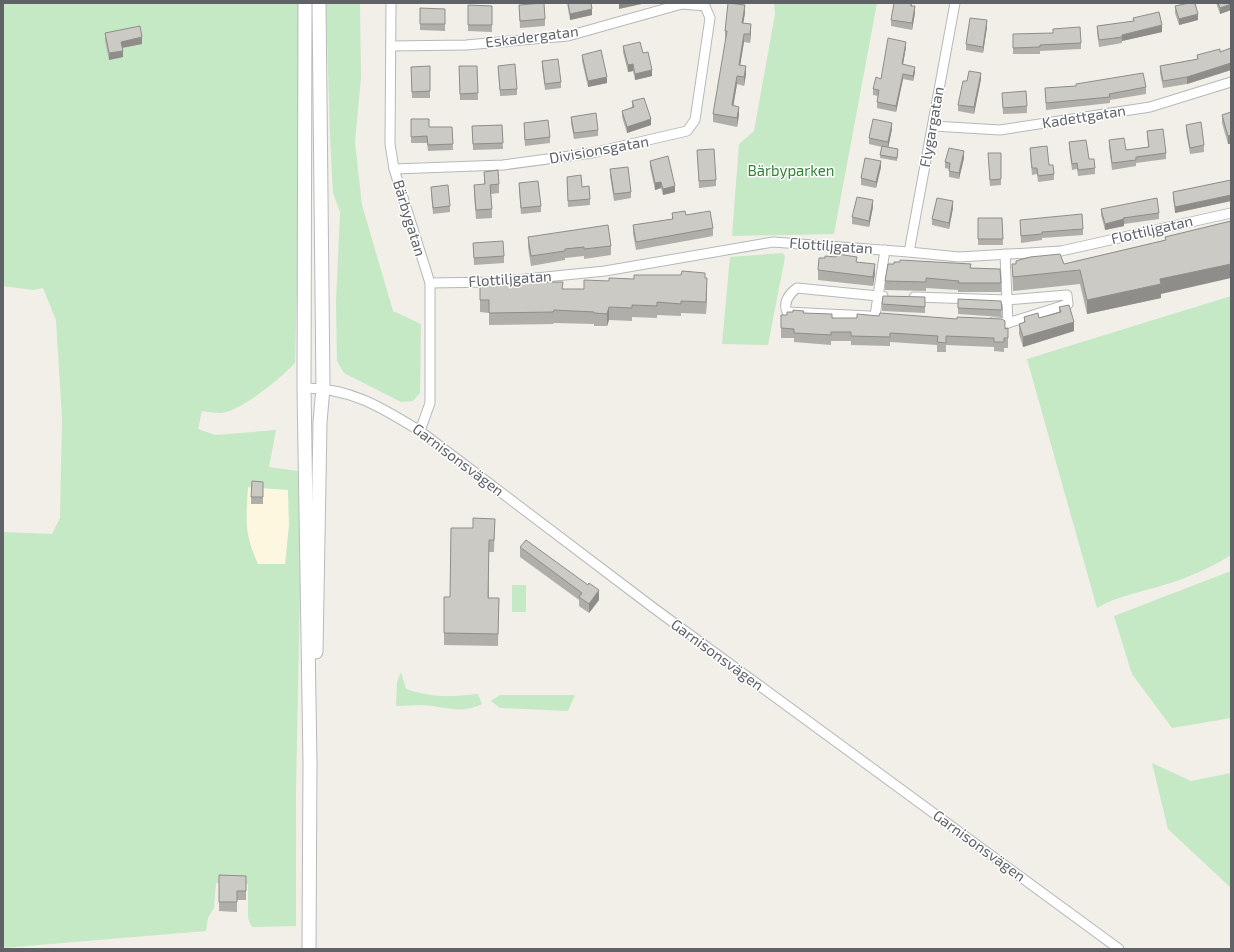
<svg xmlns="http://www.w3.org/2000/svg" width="1234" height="952" font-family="'Exo 2',sans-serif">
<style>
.commercial{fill:#fef7e0}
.green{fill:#c5e8c5;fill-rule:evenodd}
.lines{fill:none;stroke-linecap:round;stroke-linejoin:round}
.street-casing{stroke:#b5b8bc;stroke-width:11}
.secondary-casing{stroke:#b6babf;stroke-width:15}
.street{stroke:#fff;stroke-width:9}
.secondary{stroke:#fff;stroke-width:13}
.wall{fill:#afaea9}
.shaded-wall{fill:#8f8d8a}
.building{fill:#cccac5;stroke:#8f8d8a}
.labels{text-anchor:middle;stroke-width:3;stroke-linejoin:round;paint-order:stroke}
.street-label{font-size:15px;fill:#5f6368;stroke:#fff}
.park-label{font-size:15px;fill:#348238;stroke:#fff}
</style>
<rect width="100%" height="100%" fill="#f1efe8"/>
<path class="commercial" d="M248 487 288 490 289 526 285 564H258L250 547 245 525Z"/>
<g class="green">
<path d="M3 3H300V167L295 363C281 378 241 411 221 413 215 413 208 412 202 411L198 429 215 435 276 430 269 467 298 471 300 587 296 791V926L252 927 248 918V884L216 883 214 908 208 918 206 931 3 948V532L52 534 60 518 62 418 56 320 43 288 33 290 3 286ZM248 487 288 490 289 526 285 564H258C244 533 246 520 248 487Z"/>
<path d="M326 3H360L361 77 355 142 362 205 393 311 421 324 420 393 413 401 401 402 344 373 337 361 336 302 340 212 333 193 330 136Z"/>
<path d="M774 3H877L834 234 732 236 739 144 754 131 775 14Z"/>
<path d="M783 253 785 257 768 345 722 344 730 257Z"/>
<path d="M1231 296V555C1210 568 1188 578 1164 585 1141 592 1117 596 1097 608L1027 359Z"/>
<path d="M1231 571V718L1172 728 1132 674 1114 616Z"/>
<rect x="512" y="585" width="14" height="27"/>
<path d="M401 672 406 689C432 698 451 697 478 694L482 704C459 715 445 706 422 705 414 705 405 706 396 706L397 682Z"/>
<path d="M500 695H575L568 711 500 708 491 701Z"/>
<path d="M1152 763 1191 781 1231 773V888L1168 829Z"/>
</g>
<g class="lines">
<g class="street-casing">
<g id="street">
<path d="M391 3 390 144 394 169 430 283V403L420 431"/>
<path d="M391 46 466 45 568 36 682 4 705 6 710 18 695 120 687 131 592 153 503 165 394 169"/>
<path d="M933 126 1000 130 1150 107 1231 82"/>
<path d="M909 252 955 3"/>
<path d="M430 283 495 282 605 271 773 242 909 252 959 257 1061 251 1231 213"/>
<path d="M883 296H878L885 250"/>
<path d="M914 297 1007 300 1008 323"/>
<path d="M869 316 787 312C783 302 789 294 797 288L878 296 875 316"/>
<path d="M993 322 1008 323 1068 304 1067 295 1007 300 1005 254"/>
<path d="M304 388C351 388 381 407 420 431L655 609 1119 949"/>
</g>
</g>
<g class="secondary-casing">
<g id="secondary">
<path d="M305 3 304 388 310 762 309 949"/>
<path d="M316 652 320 422 323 388 319 3"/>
</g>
</g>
<use href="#street" class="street"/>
<use href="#secondary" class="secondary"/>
</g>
<g class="wall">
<path d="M567 3H591L592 15 570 20Z"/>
<path d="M912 3V6L915 13 912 30 891 26V20Z"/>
<path d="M1216 3H1231V10L1220 14Z"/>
<path d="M468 5 492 6V32L468 31Z"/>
<path d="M519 5 545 19V26L520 28Z"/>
<path d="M1175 6 1198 20 1179 25 1175 13Z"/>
<path d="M445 9V31L420 30V24Z"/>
<path d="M745 13 743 23 751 32 750 43 744 42 740 65 746 74 744 86 737 84 733 106 739 115 737 127 713 122V114L726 40H725V31Z"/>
<path d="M1133 18 1162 32 1122 41V43L1099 47 1097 33V26L1133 21Z"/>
<path d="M987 27 983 53 966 50V44Z"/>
<path d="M105 33 142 44 122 48 123 57 109 60 105 40Z"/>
<path d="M1013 34 1081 43V49L1040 51V54H1013Z"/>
<path d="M623 46 643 53 652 76 635 80 633 71 628 72 623 52Z"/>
<path d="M906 47 903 64 915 72 913 81 903 79 896 112 877 108V102L878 96 873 95V89Z"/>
<path d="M1231 48V70L1187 84 1163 88 1160 73V66L1197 59V55L1220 52Z"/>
<path d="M582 55 607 83 588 87 582 61Z"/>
<path d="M542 61 561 82V88L545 90 542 67Z"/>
<path d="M430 66V98H412L411 67Z"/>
<path d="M459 66H477L478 100H460Z"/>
<path d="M498 66 517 89V95L500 96Z"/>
<path d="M981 79 974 114 958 111V105L967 81Z"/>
<path d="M1146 87V94L1110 100V103L1046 110 1045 88Z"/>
<path d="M1002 93 1027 106V113L1003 114Z"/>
<path d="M632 101 651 125 627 133 622 117V111L632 107Z"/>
<path d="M1231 112 1228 144 1222 123V115Z"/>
<path d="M571 117 598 130V136L574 139 571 123Z"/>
<path d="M411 119 429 127H452L453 150 428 151 427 143H411Z"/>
<path d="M524 123 550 137V143L525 146 524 129Z"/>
<path d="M502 125 503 149 473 150 472 126Z"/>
<path d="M1186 125 1204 145V152L1190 154 1186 131Z"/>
<path d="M892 129 888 147 898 152 897 161 880 158 882 147 869 144V138Z"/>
<path d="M1147 131 1166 153V159L1136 163V166L1112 170 1109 147V140L1126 150 1148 147Z"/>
<path d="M1069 142 1089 159 1095 168V174L1078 176 1077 169 1072 170 1069 148Z"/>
<path d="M1030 148 1049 165 1054 174V180L1038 182 1037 174 1032 175 1030 154Z"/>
<path d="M697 150 716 180V186L699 188Z"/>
<path d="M988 153H1001V185L990 186Z"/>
<path d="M964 158 959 179 949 177V169L945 168V162Z"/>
<path d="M650 161 675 192 663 195 661 188 655 190 650 167Z"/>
<path d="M881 167 876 188 861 185V178Z"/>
<path d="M610 169 631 192V198L614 201 610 176Z"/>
<path d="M484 172 499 184V193L491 194 492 209V218L476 219 474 195V185H484Z"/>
<path d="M567 177 582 187 590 199V205L568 207Z"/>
<path d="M1231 180V201L1175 213 1173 198V192Z"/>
<path d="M519 183 541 206V212L521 214 519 189Z"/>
<path d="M431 187 450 206V212L433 214 431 193Z"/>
<path d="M873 207 869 227 852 224V217Z"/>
<path d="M953 208 949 229 932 225V219Z"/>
<path d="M1101 209 1159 213V219L1124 224V226L1105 230 1101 215Z"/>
<path d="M672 213 713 228V236L636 250 633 233V225L672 219Z"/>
<path d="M978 218H1002L1003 245H978Z"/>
<path d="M1020 220 1083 229V235L1042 238V240L1021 243Z"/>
<path d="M1231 221 1161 294V298L1087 314 1080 284 1013 291 1012 264H1064L1165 240V237Z"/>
<path d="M528 237 611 246V255L584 259V256L565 258V260L531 266 528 247Z"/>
<path d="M473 243 504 256V263L474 265Z"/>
<path d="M857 262 875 273 873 286 818 280V270Z"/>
<path d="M971 268 1001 283V292H958V290L926 288V291L885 290V281Z"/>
<path d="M705 278 707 291 706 314 681 313V316L657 315V318L632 317V321L609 320 607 326H594V324L554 323 553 324 489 325V313L480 312V300L563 289H584L609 281 634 279Z"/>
<path d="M925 297V313L882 311V304Z"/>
<path d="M1001 301 1002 317 958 314V308Z"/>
<path d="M1059 307 1074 331 1023 347 1019 334V324L1024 323V317L1039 318 1059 312Z"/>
<path d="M803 313 835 318 1005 328H1008V348H1004V352L994 351V347L946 345V352H937V345L890 342V346L851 345V341H831V345L794 342V338H781V315H787Z"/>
<path d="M263 482V504H251V497Z"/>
<path d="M495 519 494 552H489V598H499L498 646 444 645V597H450L473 528Z"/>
<path d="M520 547 599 600 589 613 579 606V600L520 557Z"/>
<path d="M219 875 246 876V900H237V912L219 911Z"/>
</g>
<g class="shaded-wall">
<path d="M619 3H642V4L619 9Z"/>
<path d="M1231 4V10L1220 14V8Z"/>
<path d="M745 5V13L742 31V23Z"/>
<path d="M915 6V13L912 30V23Z"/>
<path d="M592 9V15L570 20V14Z"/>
<path d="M1198 14V20L1179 25V19Z"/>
<path d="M987 20V27L983 53V47Z"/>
<path d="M751 24V32L750 43V34Z"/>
<path d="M1162 25V32L1122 41V35Z"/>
<path d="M744 34V42L739 73V65Z"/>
<path d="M142 37V44L121 48V42Z"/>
<path d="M906 42V47L902 70V64Z"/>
<path d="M123 51V57L109 60V53Z"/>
<path d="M1231 63V70L1187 84V77Z"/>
<path d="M633 64V71L628 72V65Z"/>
<path d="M746 66V74L744 86V77Z"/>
<path d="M915 67V72L913 81V76Z"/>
<path d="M652 70V76L635 80V74Z"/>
<path d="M981 73V79L974 114V107Z"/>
<path d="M903 74V79L896 112V106Z"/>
<path d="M737 76V84L732 114V105Z"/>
<path d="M607 77V83L588 87V81Z"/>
<path d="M739 107V115L737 127V118Z"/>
<path d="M651 119V125L627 133V127Z"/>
<path d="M892 123V129L888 149V142Z"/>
<path d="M1231 135V144H1228V136Z"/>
<path d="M964 151V158L959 179V173Z"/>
<path d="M881 161V167L876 188V182Z"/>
<path d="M661 182V188L655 190V183Z"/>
<path d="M675 186V192L663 195V189Z"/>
<path d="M1231 195V201L1175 213V207Z"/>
<path d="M873 200V207L869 227V221Z"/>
<path d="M953 201V208L949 229V223Z"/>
<path d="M1124 219V226L1105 230V224Z"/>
<path d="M875 264V273L873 286V277Z"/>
<path d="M1231 264V278L1161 294V298L1087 314V300L1160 279Z"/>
<path d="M707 278V291L706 314V302Z"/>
<path d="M609 307V320L607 326V314Z"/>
<path d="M1074 322V331L1023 347V337Z"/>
<path d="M599 590V600L589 613V604Z"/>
</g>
<g class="building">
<path d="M544 3 545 19 520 21 519 5Z"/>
<path d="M568 3H591L592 9 570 14Z"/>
<path d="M728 3 745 5 742 23 751 24 750 34H744L739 65 746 66 744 77 737 76 732 105 739 107 737 118 713 114 727 31H725Z"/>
<path d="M894 3H911V6H915L912 23 891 20Z"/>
<path d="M1189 3H1195L1198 14 1179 19 1175 6Z"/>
<path d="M1218 3H1231V4L1220 8Z"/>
<path d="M468 5 492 6V25H468Z"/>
<path d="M420 8 445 9V24H420Z"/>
<path d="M1159 12 1162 25 1122 35V37L1099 40 1097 26 1134 21 1133 18Z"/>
<path d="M970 18 987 20 983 47 966 44Z"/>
<path d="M140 26 142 37 121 42 123 51 109 53 105 33Z"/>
<path d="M1080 27 1081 43 1040 45V47L1013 48V34L1053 33V29Z"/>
<path d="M888 38 906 42 902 64 915 67 913 76 903 74 896 106 877 102 879 90 873 89 876 77 881 79Z"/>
<path d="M640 42 643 53 648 52 652 70 635 74 633 64 628 65 623 46Z"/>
<path d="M1231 48V63L1187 77 1163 81 1160 66 1198 59 1197 55 1220 49V52Z"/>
<path d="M601 50 607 77 588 81 582 55Z"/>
<path d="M558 59 561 82 545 84 542 61Z"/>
<path d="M515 64 517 89 500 90 498 66Z"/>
<path d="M430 66V91L412 92 411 67Z"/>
<path d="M459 66H477L478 93 460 94Z"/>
<path d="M969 71 981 73 974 107 958 105 963 81H967Z"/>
<path d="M1143 73 1146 87 1109 94 1110 97 1046 103 1045 88 1076 86V84Z"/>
<path d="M1026 91 1027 106 1003 108 1002 93Z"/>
<path d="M644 98 651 119 627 127 622 111 634 107 632 101Z"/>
<path d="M1231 112V135L1228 136 1222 115Z"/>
<path d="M596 113 598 130 574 133 571 117Z"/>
<path d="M411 119H429V127H452L453 144 428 145 427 136 411 137Z"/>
<path d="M873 119 892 123 888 142 869 138Z"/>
<path d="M548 120 550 137 525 140 524 123Z"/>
<path d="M1201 122 1204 145 1190 148 1186 125Z"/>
<path d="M502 125 503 143 473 144 472 126Z"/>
<path d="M1163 129 1166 153 1136 157V160L1112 163 1109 140 1124 138 1126 150 1149 147 1147 131Z"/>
<path d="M1086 140 1089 159H1094L1095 168 1078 170 1077 163 1072 164 1069 142Z"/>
<path d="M882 146 898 149 897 158 880 155Z"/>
<path d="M1047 146 1049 165H1053L1054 174 1038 176 1037 168H1032L1030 148Z"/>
<path d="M949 148 964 151 959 173 949 171 950 163 945 162Z"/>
<path d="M714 149 716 180 699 181 697 150Z"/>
<path d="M988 153H1001V179L990 180Z"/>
<path d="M668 156 675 186 663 189 661 182 655 183 650 161Z"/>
<path d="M865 158 881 161 876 182 861 178Z"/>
<path d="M628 167 631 192 614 194 610 169Z"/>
<path d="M498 170 499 184 490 185 492 209 476 210 474 185 485 184 484 172Z"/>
<path d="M581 175 582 187 589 186 590 199 568 201 567 177Z"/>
<path d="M1231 180V195L1175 207 1173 192Z"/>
<path d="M538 181 541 206 521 208 519 183Z"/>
<path d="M448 185 450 206 433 208 431 187Z"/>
<path d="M857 197 873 200 869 221 852 217Z"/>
<path d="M937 198 953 201 949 223 932 219Z"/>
<path d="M1157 198 1159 213 1123 218 1124 219 1105 224 1101 209Z"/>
<path d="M685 211 686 215 710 211 713 228 636 242 633 225 673 219 672 213Z"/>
<path d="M1082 214 1083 229 1042 232V234L1021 236 1020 220Z"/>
<path d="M978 218H1002L1003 239H978Z"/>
<path d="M1231 221V264L1160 279 1161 284 1087 300 1080 270 1013 277 1012 264H1016V261L1030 257 1060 254 1064 264 1166 240 1165 237Z"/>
<path d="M608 225 611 246 584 249V247L565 249V251L531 256 528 237Z"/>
<path d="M503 241 504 256 474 258 473 243Z"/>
<path d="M837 254 857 257 856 262 875 264 873 277 818 270 819 258H825V256L836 257Z"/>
<path d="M900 260 971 264 970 268 1000 269 1001 283H958L959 281 926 278V282L885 281 888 264H894V262H900Z"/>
<path d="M682 271 705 273V278H707L706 302 681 301V304L657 302V306L632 305V308L609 307 607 314 594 313V312L554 310 553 312 489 313V300H480V283L563 282 562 289H584V280L609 281V278L634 279V275H681Z"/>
<path d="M883 296 925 297V307L882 304Z"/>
<path d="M958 299 1001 301 1002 310 958 308Z"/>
<path d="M1069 305 1074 322 1023 337 1019 324 1025 322 1024 317 1038 313 1039 318 1061 312 1059 307Z"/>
<path d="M793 310 804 311 803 313 832 314V318H857V314L879 316 880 313 957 319V317L1002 319 1005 321V329L1008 328V338H1004V342H994V338L946 336V343L937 342 938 336 890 333V337L851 336V332H831V335L794 333V329L781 328V315H787V312H793Z"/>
<path d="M252 481 263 482V497H251Z"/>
<path d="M473 518 495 519 494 540H489L488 598H499L498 634 444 633V597H450L451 528H473Z"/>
<path d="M526 540 588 585 589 583 599 590 589 604 579 597 582 593 520 547Z"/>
<path d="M219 875 246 876V891H237V902H219Z"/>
</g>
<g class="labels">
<g class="street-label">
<text transform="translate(532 37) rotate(-7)" y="5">Eskadergatan</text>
<text transform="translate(1084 117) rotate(-9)" y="5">Kadettgatan</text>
<text transform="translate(932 127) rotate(-80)" y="5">Flygargatan</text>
<text transform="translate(599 150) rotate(-10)" y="5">Divisionsgatan</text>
<text transform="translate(409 218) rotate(73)" y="5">Bärbygatan</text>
<text transform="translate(1152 230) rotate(-13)" y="5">Flottiljgatan</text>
<text transform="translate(831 246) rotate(4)" y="5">Flottiljgatan</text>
<text transform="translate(510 279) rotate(-4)" y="5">Flottiljgatan</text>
<text transform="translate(458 460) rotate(37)" y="5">Garnisonsvägen</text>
<text transform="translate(717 655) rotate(36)" y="5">Garnisonsvägen</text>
<text transform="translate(979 846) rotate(36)" y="5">Garnisonsvägen</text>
</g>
<g class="park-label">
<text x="791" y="176">Bärbyparken</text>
</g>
</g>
<rect width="1234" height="952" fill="none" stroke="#5f6368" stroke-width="8"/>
</svg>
